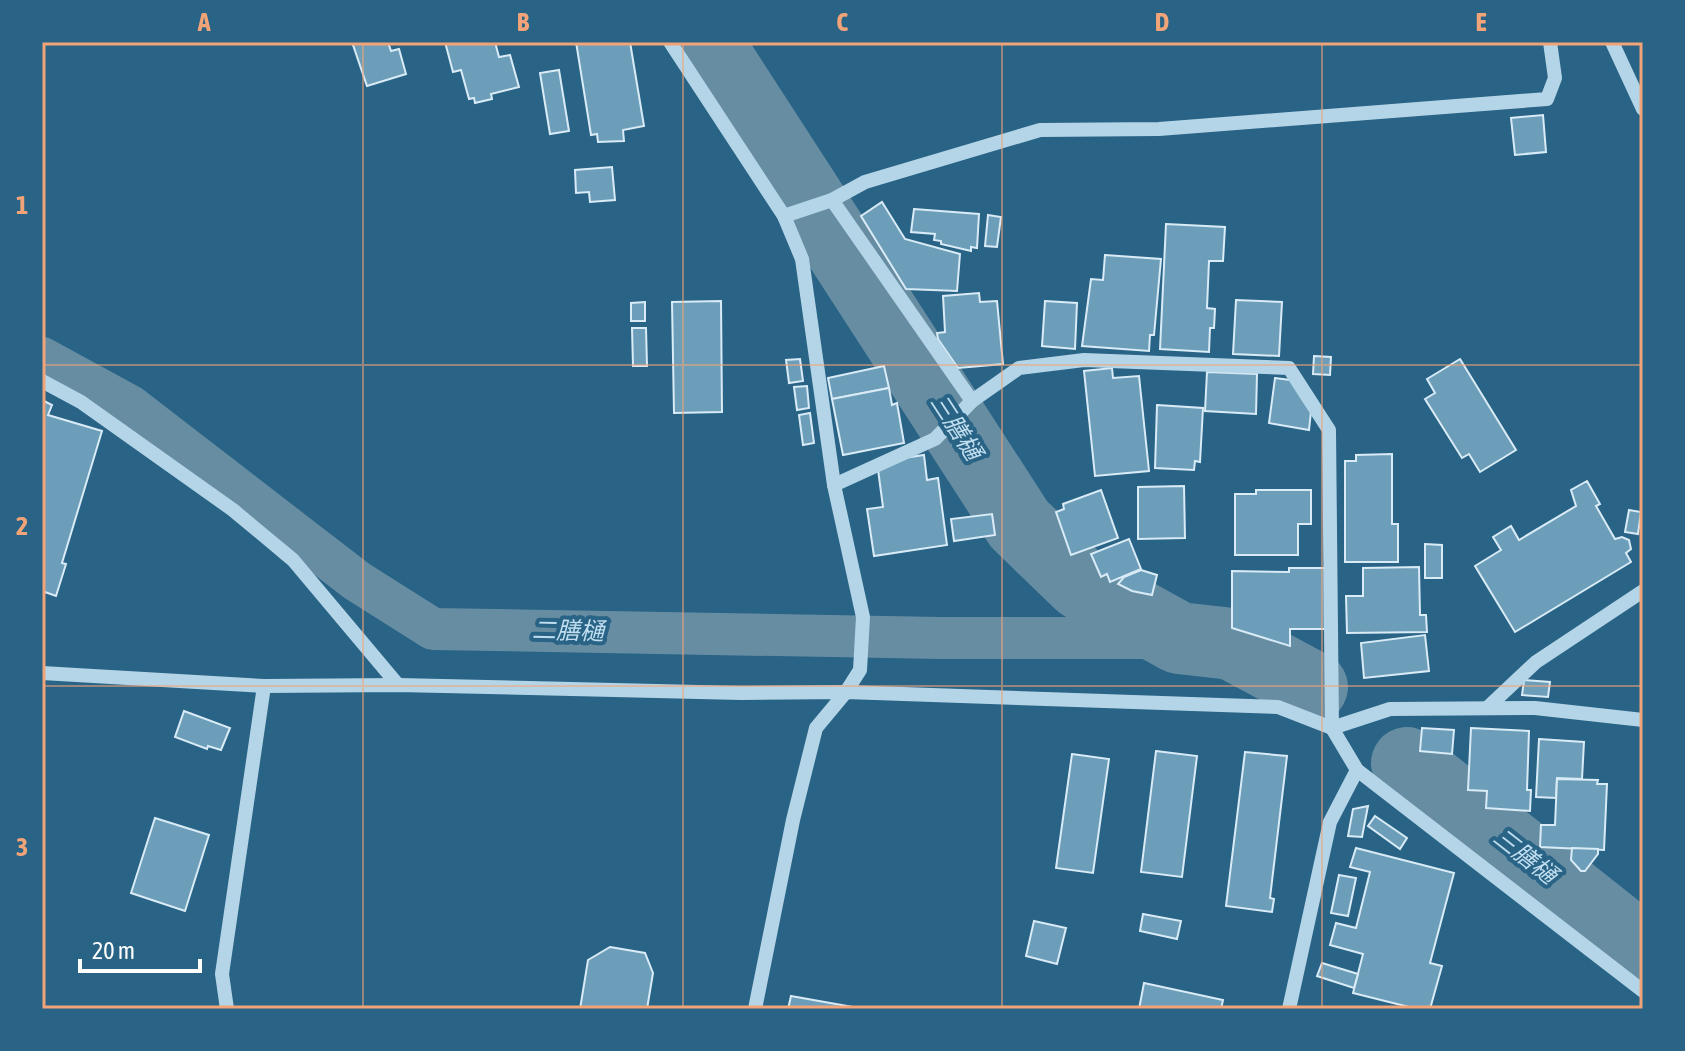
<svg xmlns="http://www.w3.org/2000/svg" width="1685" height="1051" font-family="'Asap Condensed','Noto Sans JP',sans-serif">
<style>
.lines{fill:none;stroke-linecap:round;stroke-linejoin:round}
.canal{stroke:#678da3;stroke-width:42}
.river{stroke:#678da3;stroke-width:72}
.building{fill:#6d9eb9;stroke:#d8ebf6;stroke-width:2}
.minor{stroke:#b4d5e7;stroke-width:14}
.grid{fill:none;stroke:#f2a479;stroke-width:2;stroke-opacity:0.55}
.labels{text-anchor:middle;stroke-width:8;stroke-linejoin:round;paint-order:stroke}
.water-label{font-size:24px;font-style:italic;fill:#c0deef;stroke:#296385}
.neatline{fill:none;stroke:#f2a479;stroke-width:3}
.grid-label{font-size:26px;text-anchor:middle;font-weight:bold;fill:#f2a479}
</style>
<rect width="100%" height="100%" fill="#296385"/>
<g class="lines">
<path class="canal" d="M42 358 130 406 357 581 433 629 940 638H1179"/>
<g class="river">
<path d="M707 42 1019 524 1081 584 1179 638 1232 644 1312 687"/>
<path d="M1407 763 1643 950"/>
</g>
</g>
<g class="building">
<path d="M352 42H388L391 51 399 49 406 74 367 86Z"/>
<path d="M445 42H495L499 57 510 55 519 87 491 94 492 99 475 103 474 98 469 99 461 70 453 72Z"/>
<path d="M576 42H630L644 126 623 130 624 141 598 142 597 134 591 135Z"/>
<path d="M559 70 569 131 550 134 540 73Z"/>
<path d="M1543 115 1546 152 1515 155 1511 118Z"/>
<path d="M612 167 615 200 590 202 589 192 576 193 575 170Z"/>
<path d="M882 202 905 239 960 254 957 291 906 289 861 216Z"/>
<path d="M914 209 979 214 977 248 971 247V251L941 244V241L934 240 935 234 911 232Z"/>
<path d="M988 215 1001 217 997 247 985 246Z"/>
<path d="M1166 224 1225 227 1223 261H1209L1207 308 1215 309 1214 328H1210L1209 352 1160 349Z"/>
<path d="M1105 255 1161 259 1154 335H1150L1149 351 1082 346 1091 279 1103 280Z"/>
<path d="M979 293 980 302 997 301 1003 364 958 368 938 339 937 333 945 332 943 296Z"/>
<path d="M1236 300 1282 302 1279 356 1233 354Z"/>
<path d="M721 301 722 412 674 413 672 302Z"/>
<path d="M1045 301 1077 303 1075 349 1042 346Z"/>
<path d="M645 302V321H631V303Z"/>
<path d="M632 328H646L647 366H633Z"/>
<path d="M1314 356 1331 357 1330 375 1313 374Z"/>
<path d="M800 359 803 381 789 383 786 360Z"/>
<path d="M1460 359 1516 450 1480 472 1469 454 1462 458 1425 399 1435 393 1427 379Z"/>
<path d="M884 366 889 388 832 399 828 378Z"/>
<path d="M1112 368 1113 378 1139 376 1149 471 1095 476 1084 371Z"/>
<path d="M1207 372 1257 374 1256 414 1205 411Z"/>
<path d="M1275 378 1298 381 1312 402 1309 430 1269 423Z"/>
<path d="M807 386 809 408 797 410 794 387Z"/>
<path d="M889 388 892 405 897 403 904 443 843 455 832 399Z"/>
<path d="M42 400 52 405 48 415 102 431 62 563 66 564 56 596 42 591Z"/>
<path d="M1157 405 1203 408 1200 462 1195 461 1194 470 1155 468Z"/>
<path d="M810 413 814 443 803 445 799 415Z"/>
<path d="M1392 454V524H1398V562H1345V461H1356V455Z"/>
<path d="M924 455 927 480 938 478 947 545 874 556 867 509 883 507 877 462Z"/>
<path d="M1587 481 1600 504 1596 506 1615 539 1622 537 1629 540 1631 549 1626 553 1631 562 1515 632 1475 566 1501 550 1493 537 1511 526 1519 540 1576 506 1571 490Z"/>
<path d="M1184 486 1185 538 1138 539V487Z"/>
<path d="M1101 490 1118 538 1071 555 1056 512 1064 509 1063 504Z"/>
<path d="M1256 490H1311V524H1298V555H1235V494H1256Z"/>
<path d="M1629 510 1641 512 1638 534 1625 532Z"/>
<path d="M992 514 995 535 954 541 951 519Z"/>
<path d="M1129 539 1141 569 1110 582 1107 574 1101 577 1091 554Z"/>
<path d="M1425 544 1442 545V578H1425Z"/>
<path d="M1419 567 1420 615H1426L1427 632 1347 633 1346 596H1363V568Z"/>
<path d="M1289 568H1326V629H1290V646L1232 628V571L1289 572Z"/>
<path d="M1141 570 1157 575 1152 595 1132 591 1118 584 1124 577Z"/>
<path d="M1425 635 1429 671 1364 678 1361 643Z"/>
<path d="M1524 680 1550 682 1548 697 1522 695Z"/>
<path d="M184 711 230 728 221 750 208 746 207 749 175 737Z"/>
<path d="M1422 728 1454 730 1452 754 1420 751Z"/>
<path d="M1471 728 1529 731 1527 790H1531L1530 811 1486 808 1487 791 1468 790Z"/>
<path d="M1539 739 1584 742 1582 779 1557 778 1556 798 1536 797Z"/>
<path d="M1156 751 1197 756 1182 877 1141 872Z"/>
<path d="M1245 752 1287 756 1270 898 1274 899 1272 912 1226 906Z"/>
<path d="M1072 754 1109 759 1093 873 1056 868Z"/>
<path d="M1557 779 1598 780 1597 784H1607L1604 850 1540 847 1541 825H1555Z"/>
<path d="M1368 806 1362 837 1348 836 1353 809Z"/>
<path d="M1375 816 1407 838 1400 849 1368 826Z"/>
<path d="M155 818 209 835 185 911 131 893Z"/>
<path d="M1356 848 1454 873 1430 963 1442 966 1430 1009H1417L1353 993 1363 954 1330 945 1336 923 1356 928 1370 872 1350 867Z"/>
<path d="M1572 848 1598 849V854L1585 871H1581L1571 860Z"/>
<path d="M1339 875 1356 878 1348 916 1331 913Z"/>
<path d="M1143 914 1181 921 1177 939 1140 931Z"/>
<path d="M1034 921 1066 928 1057 964 1026 956Z"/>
<path d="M610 947 645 953 653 973 647 1009H580L588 960Z"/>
<path d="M1322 963 1358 974 1354 988 1317 976Z"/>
<path d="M1144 983 1223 1000 1221 1009H1139Z"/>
<path d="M791 996 864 1009H788Z"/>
</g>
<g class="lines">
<g class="minor">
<path d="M670 42 784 216 802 259 834 485 863 617 860 670 846 692 816 728 793 820 755 1009"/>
<path d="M1612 42 1643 109"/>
<path d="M832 200 972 401"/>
<path d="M784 216 832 200 865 182 1040 130 1159 129 1547 99 1555 78 1550 42"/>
<path d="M42 381 81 402 233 510 293 560 398 685"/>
<path d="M834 485 935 439 972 401 1019 368 1084 360 1289 368 1329 430 1332 728 1357 770 1643 991"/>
<path d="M42 673 264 686 398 685 741 693 846 692 1278 707 1332 728 1390 709 1535 708 1643 720"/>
<path d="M1487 708 1536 662 1643 591"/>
<path d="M227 1009 222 974 264 686"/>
<path d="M1289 1009 1330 822 1357 770"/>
</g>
</g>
<path class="grid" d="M363 42V1009M683 42V1009M1002 42V1009M1322 42V1009M42 365H1643M42 686H1643"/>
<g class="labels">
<g class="water-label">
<text transform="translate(956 427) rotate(57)" y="8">三膳樋</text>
<text transform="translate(568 631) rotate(1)" y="8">二膳樋</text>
<text transform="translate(1525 856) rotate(38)" y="8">三膳樋</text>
</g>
</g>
<rect width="1685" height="1051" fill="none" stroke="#296385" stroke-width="88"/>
<path d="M80 959v12h120v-12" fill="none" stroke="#ffffff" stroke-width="4"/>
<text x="92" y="959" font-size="24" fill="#ffffff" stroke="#296385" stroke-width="6" paint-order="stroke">20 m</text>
<rect x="44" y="44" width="1597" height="963" class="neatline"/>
<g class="grid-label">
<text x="204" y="31">A</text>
<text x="523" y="31">B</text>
<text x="842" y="31">C</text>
<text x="1162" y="31">D</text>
<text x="1481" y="31">E</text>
<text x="22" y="214">1</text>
<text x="22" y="535">2</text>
<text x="22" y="856">3</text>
</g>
</svg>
